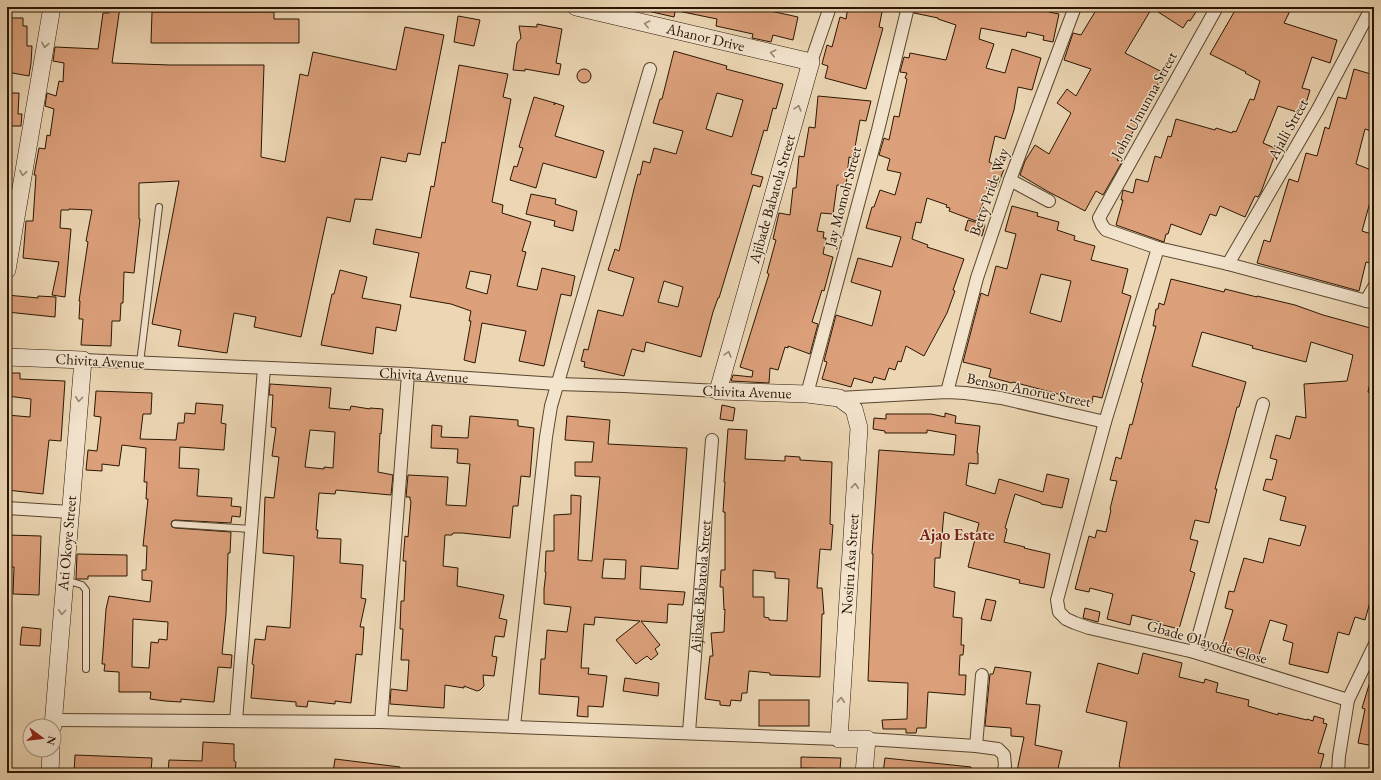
<svg xmlns="http://www.w3.org/2000/svg" width="1381" height="780" font-family="'EB Garamond',serif">
<style>
.building{fill:#dca07b;stroke:#2a1602;fill-rule:evenodd}
.lines{fill:none;stroke-linecap:round;stroke-linejoin:round}
.lane-casing{stroke:#5a462e;stroke-width:8}
.street-casing{stroke:#5a462e;stroke-width:14}
.secondary-casing{stroke:#2a1602;stroke-width:18}
.lane{stroke:#f3e4ce;stroke-width:6}
.street{stroke:#f3e4ce;stroke-width:12}
.secondary{stroke:#f3e4ce;stroke-width:17}
.oneway{stroke:#998772}
.labels{text-anchor:middle;stroke-width:3;stroke-linejoin:round;paint-order:stroke}
.street-label{font-size:15px;fill:#2a1602;stroke:#f3e4ce}
.neighbourhood-label{font-size:16px;font-weight:bold;fill:#7a1f14;stroke:#f3e4ce}
</style>
<rect width="100%" height="100%" fill="#ecd6b4"/>
<filter id="stains"><feTurbulence type="fractalNoise" baseFrequency=".005" numOctaves="4"/><feColorMatrix values="0 0 0 0 .2 0 0 0 0 .09 0 0 0 0 .02 0 0 0 .5 -.17"/></filter>
<radialGradient id="worn" r=".72"><stop offset=".6" stop-color="#630" stop-opacity="0"/><stop offset="1" stop-color="#630" stop-opacity=".3"/></radialGradient>
<g class="building">
<path d="M109 7H120L112 63 170 65H264L261 157 285 162 300 74 308 76 313 52 396 70 405 27 444 35 420 155 408 153 406 162 381 157 372 200 355 199 350 222 327 217 301 337 254 327 256 317 234 313 227 353 178 346 181 330 152 324 179 181 139 183V219H140L134 273 124 272 123 303H121L120 321H112L111 346 81 345 83 319H79L80 301H79L88 242 86 241 92 210 69 209V210H61L60 228 71 229 65 297 52 295 59 262 23 258 26 221H33L36 175H34L39 148 45 149 47 135 50 136 54 109 45 106 47 93 56 96 59 81 63 82 64 63 53 61 55 47 98 49 103 13H109Z"/>
<path d="M648 7H676L674 17 648 11Z"/>
<path d="M679 7H752L798 17 793 40 773 35 771 42 752 38 753 34 716 26 717 19 678 11Z"/>
<path d="M848 7H883L879 27 883 28 866 89 825 78 828 66 822 64 827 45 832 47 840 17 846 19Z"/>
<path d="M915 7H1051L1049 12 1059 14 1053 42 1043 40 1044 36 1027 32 1026 37 981 28 979 39 994 44 986 68 1005 73 1012 49 1041 58 1032 90 1018 87 1014 110 1005 139 995 136 989 162 1004 169 997 188 990 185 976 221 949 211 950 208 946 207 947 205 927 198 921 223 916 222 912 239 928 245 927 247 964 259 953 290 955 291 947 313 924 356 906 346 901 362 898 361 895 370 889 368 885 380 874 377 872 383 854 378 851 387 822 379 827 362 824 361 836 315 872 326 881 291 851 282 858 258 892 267 901 237 866 228 872 207H874L880 190 895 195 901 173 887 170 890 159 879 155 884 138 889 140 894 116 899 117 907 79 905 78 907 73 900 72 904 57 909 58 910 53 946 60 956 25 938 19V18L914 13Z"/>
<path d="M1098 7H1188L1196 12 1190 21 1188 20 1183 28 1152 8 1125 53 1164 73 1157 86 1155 85 1141 113 1143 114 1117 160 1122 162 1103 195 1096 191 1085 211 1047 191 1020 175 1025 161 1035 145 1049 154 1071 113 1057 103 1067 89 1076 96 1091 69 1064 60 1073 33 1081 35Z"/>
<path d="M1237 7H1292L1284 23 1337 40 1330 63 1312 57 1302 88 1310 90 1303 114 1278 106 1263 143 1277 149 1261 192 1258 197 1255 196 1245 217 1220 206 1216 216 1210 214 1201 235 1171 224 1168 234H1166L1164 242 1116 225 1123 200H1121L1123 190 1133 193 1136 179 1148 182 1155 156 1161 158 1168 136 1171 137 1176 119 1215 130 1216 128 1232 133 1233 131 1236 132 1250 99 1254 100 1260 81 1245 73 1246 72 1210 54Z"/>
<path d="M152 12H274V19H299V43H151Z"/>
<path d="M458 16 480 20 474 46 454 42Z"/>
<path d="M7 18H23V26H27V46H32L31 63 29 76 7 72Z"/>
<path d="M537 24 562 29 556 63 561 64 559 75 525 69V71L513 70 517 43 521 38 519 26 537 27Z"/>
<path d="M674 51 727 66 726 69 783 84 776 109 773 108 767 131 764 130 751 174 763 177 760 187 753 185 719 298H718L713 312 701 357 646 342 644 352 632 349 624 376 584 367 585 362 581 361 584 349 588 350 598 310 623 316 634 278 608 270 615 249 619 251 634 189 638 174 640 175 643 161 650 163 654 148 676 154 683 131 653 123 660 99H662ZM717 93 743 100 732 137 706 129ZM664 281 683 287 678 307 658 302Z"/>
<path d="M459 65 508 74 503 97 511 99 492 202 503 205 502 213 531 222 522 251 526 252 517 286 537 290 542 268 575 276 571 296 561 294 544 366 519 361 526 331 482 323 475 363 464 360 471 321H469L471 311 451 304 410 297 419 253 373 244 376 229 421 238 431 186 434 187 442 142 445 143ZM470 271 491 275 487 294 466 288Z"/>
<circle cx="584" cy="76" r="7"/>
<path d="M1354 69 1374 75V132L1365 129 1356 164 1374 171V196L1372 195 1362 231 1374 235V264L1366 262 1359 291 1257 263 1264 240 1270 242 1289 179 1298 182 1306 153 1317 156 1325 127 1329 129 1338 97 1346 99Z"/>
<path d="M7 93H19L18 114H22L21 126H7Z"/>
<path d="M818 96 871 101 866 121 860 120 853 158 849 157 846 186 837 185 833 214 821 213 817 231 824 232 823 238H826L823 254 833 257 824 291 822 290 812 322 818 324 810 354 788 346V348L785 347 778 370 770 368 769 383 731 381 733 375 752 377 753 371 740 367 769 274 767 273 776 240 773 239 779 213 790 215 793 188H796L799 156 804 157 809 127 815 128Z"/>
<path d="M534 97 555 103 554 105 555 103 564 106 555 136 604 151 596 178 543 163 536 188 510 180 514 166 517 167 523 148 519 147Z"/>
<path d="M531 194 556 199 555 204 577 211 573 231 554 226 555 221 526 214Z"/>
<path d="M1012 206 1038 213 1037 216 1059 222 1057 230 1075 236 1074 240 1095 246 1091 260 1128 269 1122 293 1131 296 1102 398 1093 396 1092 403 1013 382 1012 383 989 377 991 369 963 362 981 293 988 296 996 266 1007 269 1016 234 1005 231ZM1041 274 1071 281 1061 322 1030 313Z"/>
<path d="M968 220 985 225 982 236 965 230Z"/>
<path d="M340 270 367 277 362 298 401 305 396 331 376 327 373 354 321 345 332 294H334Z"/>
<path d="M1171 279 1224 292 1225 289 1257 297V296L1295 305 1323 315 1374 329V365L1368 392 1374 395V588L1365 620 1355 617 1349 635 1338 632 1328 673 1289 664 1293 643 1283 640 1287 625 1270 620 1258 658 1222 646 1233 610 1225 608 1229 591 1234 592 1244 558 1263 563 1269 538 1300 546 1306 526 1280 520 1286 497 1263 490 1266 479 1272 480 1277 460 1270 458 1276 435 1290 439 1296 416 1306 418 1304 384 1347 381 1353 355 1311 342 1306 362 1252 348 1253 346 1202 332 1192 366 1246 382 1239 407H1237L1227 445 1215 489H1217L1209 523 1195 520 1190 539 1198 541 1190 571 1195 573 1179 629 1159 624 1160 622 1132 615 1130 625 1107 619 1113 594 1090 588 1089 592 1075 589 1089 536 1095 538 1097 530 1106 532 1111 510 1110 509 1117 481 1110 480 1116 457 1121 459 1130 424 1132 425 1143 383 1141 382 1156 326H1153L1156 309H1158L1159 303 1164 305Z"/>
<path d="M7 295 38 298V296L56 297 55 317 7 312Z"/>
<path d="M7 373H20V379L65 381 61 441 49 440 43 494 7 490V415L30 417 31 399 7 396 9 385H7Z"/>
<path d="M270 384 331 388 329 408 350 410 351 406 370 409V408L383 409 381 434 380 433 378 472 393 475 391 495 336 490 335 494 319 493 316 530H318L317 538 341 539 340 563 363 565 361 598 366 599 360 627H364L362 655 356 654 351 703 335 701V704L308 701 307 707 296 706V702L251 698 254 665 252 664 255 639 265 640 267 626 290 628 292 596 294 556 263 553 265 497 274 498 279 457 272 456 276 428 271 427 273 395H269ZM310 430 335 432 333 468 324 467V469L305 467Z"/>
<path d="M96 391 152 393 151 414H143L140 439 176 440 178 423H184L185 413 195 414 196 403 223 405 221 423 226 424 224 450 180 447 179 468 199 469 197 496 232 498 231 506 241 507 240 517 232 516 231 523 175 520 172 521 171 524 172 527 175 528 231 532 230 553H228L226 614 222 654 232 655 231 668 218 667 214 702 181 699V702L165 701 150 699 151 692H119V672L104 671 105 664H102L103 651 106 609 109 596 150 602 152 581 142 580V570H146L147 546H143L148 499H146L147 482H144L146 448 122 445 119 466 102 464V471L86 470 88 450 97 451 101 417 94 416ZM133 619 168 622 167 640 159 639 158 643 151 642 149 668 132 667Z"/>
<path d="M722 405 735 408 733 421 720 419Z"/>
<path d="M945 413 956 416 955 423 980 426 977 453H978V464L969 463 966 485 995 494 999 479 1043 492 1047 474 1069 479 1062 508 1041 504V503L1015 494 1005 528 1007 529 1004 542 1025 547 1024 548 1050 554 1044 588 1019 583 1020 580 968 567 979 523 944 512 940 558H935L934 587 955 592 953 617 962 618 961 645H964L963 655H960L959 675H966L965 695 928 692 926 728H917L916 733H906V729H883L882 720 907 719 908 683 868 681 873 554H872L879 450 954 455 956 435 927 430V433H885V431L873 429 874 418 886 419V414H931L945 417Z"/>
<path d="M470 416 518 420V426L534 428 530 477 521 476 518 506H513L510 538 462 533H453L452 535H445L443 566 458 568 457 586 504 595 499 618 507 620 504 637 495 636 492 656 497 657 494 676 483 675 484 686 480 690 477 691 464 686V688L445 685 444 708 390 704 391 689 407 691 409 660H401L403 629H400L401 601H404L406 561H403L405 536 408 537 411 501 410 500V497H406L408 475 448 477 446 505 466 506 470 464 457 463 458 449 431 448 432 425 442 426 441 437 468 438Z"/>
<path d="M567 416 610 420 608 444 687 448 678 569 641 566 640 589 685 592 683 605 668 604 667 623 641 621 660 645 655 649 658 654 651 660 647 656 636 664 616 640 640 621 595 617 594 625 584 624 581 668H589L588 674 607 676 603 707 588 706V717L577 716 579 697 539 694 541 659H545L547 630 567 632 571 607 544 604V589L546 572H545L546 551H554V515L571 514V495L581 496 578 560 592 561 600 477 575 476V462H592L594 442 565 440ZM604 559 626 560 625 579 602 578Z"/>
<path d="M728 429 747 430 745 459 785 461V456L800 457V460L832 462 830 524 833 525 831 550 820 549 817 588H822L824 614H822L820 677 770 675V673L749 671 747 693H742L741 701 731 700 730 706 720 705V701L705 699 710 656H713L711 633 724 632 725 609 724 610 723 587H720L721 570H725V512H723L725 482H724ZM753 570 775 572V578L789 579 787 621 769 620V618L764 617V597H753Z"/>
<path d="M7 535 41 536 39 595 13 594 14 567H7Z"/>
<path d="M77 554 127 555V576H88V579H76Z"/>
<path d="M986 599 996 601 991 621 981 619Z"/>
<path d="M1085 608 1100 612 1098 622 1083 618Z"/>
<path d="M22 627 41 629 40 646 20 645Z"/>
<path d="M1143 653 1182 663 1179 677 1204 683 1205 679 1218 683 1216 692 1249 700 1248 706 1278 715V713L1307 720V719L1313 721 1314 716 1324 719 1323 723 1327 724 1318 753 1324 754 1319 773H1120V767L1119 766 1127 722 1086 712 1098 663 1138 674Z"/>
<path d="M995 667 1031 672 1026 704 1040 705 1035 745 1062 751 1057 773H1026L1017 771 1024 737 1011 736V728L985 726 990 674H993Z"/>
<path d="M1372 675 1374 676V746L1358 743 1365 709 1362 708Z"/>
<path d="M625 678 659 683 658 696 623 691Z"/>
<rect x="759" y="700" width="50" height="26"/>
<path d="M203 742 234 744V761L236 762 235 773H168L169 760 202 761Z"/>
<path d="M75 755 152 758 151 773H74Z"/>
<path d="M801 757 841 758 840 769 801 768Z"/>
<path d="M885 758 971 767V773H883Z"/>
<path d="M335 759 400 767V773H333Z"/>
</g>
<g class="lines">
<g class="lane-casing">
<g id="lane">
<path d="M140 363 159 207"/>
<path d="M175 524 251 529"/>
<path d="M66 580 82 585 86 590V669"/>
</g>
</g>
<g class="street-casing">
<g id="street">
<path d="M1217 7 1099 218 1102 225 1106 230 1158 248 1105 422 1057 600 1059 612 1066 619 1075 623 1089 628 1194 652 1348 700"/>
<path d="M811 62 830 7"/>
<path d="M1010 180 1049 201"/>
<path d="M1158 248 1228 264 1374 303"/>
<path d="M1228 264 1318 109 1372 7"/>
<path d="M1366 301 1374 287"/>
<path id="s1" d="M83 360 408 374 557 384 624 386 718 391"/>
<path d="M947 392 977 278 1010 180 1075 7"/>
<path d="M807 394 878 130 908 7"/>
<path d="M839 398 947 392 965 393 1001 398 1105 422"/>
<path d="M7 508 70 512"/>
<path d="M1194 652 1263 404"/>
<path d="M53 720 381 722 839 739"/>
<path d="M236 721 264 368"/>
<path d="M381 722 408 374"/>
<path d="M514 726 546 437 551 406 650 69"/>
<path id="s2" d="M689 732 712 440"/>
<path d="M867 739 976 746 998 749 1004 755 1005 766 1003 773"/>
<path d="M976 746 982 675"/>
<path d="M1338 773 1339 756 1348 700 1374 646"/>
</g>
</g>
<g class="secondary-casing">
<g id="secondary">
<path id="s3" d="M576 7 811 62 718 391 807 394 839 398 854 409 859 428 839 739H867L864 773"/>
<path d="M7 270 52 7"/>
<path d="M7 357 83 360 53 726"/>
<path d="M50 773 51 750"/>
</g>
</g>
<use href="#lane" class="lane"/>
<use href="#street" class="street"/>
<use href="#secondary" class="secondary"/>
</g>
<defs><path id="oneway-chevron" d="M-2-3.5L2.5 0L-2 3.5" fill="none" stroke-width="1.6" stroke-linecap="round" stroke-linejoin="round"/></defs>
<g class="oneway">
<use href="#oneway-chevron" transform="translate(647 24) rotate(-167)"/>
<use href="#oneway-chevron" transform="translate(45 45) rotate(100)"/>
<use href="#oneway-chevron" transform="translate(773 53) rotate(-167)"/>
<use href="#oneway-chevron" transform="translate(798 108) rotate(-74)"/>
<use href="#oneway-chevron" transform="translate(23 173) rotate(99)"/>
<use href="#oneway-chevron" transform="translate(728 354) rotate(-74)"/>
<use href="#oneway-chevron" transform="translate(79 399) rotate(95)"/>
<use href="#oneway-chevron" transform="translate(855 486) rotate(-86)"/>
<use href="#oneway-chevron" transform="translate(62 612) rotate(94)"/>
<use href="#oneway-chevron" transform="translate(841 700) rotate(-86)"/>
</g>
<g class="labels">
<g class="street-label">
<text dy="5" stroke="none"><textPath href="#s3" startOffset="133">Ahanor Drive</textPath></text>
<text transform="translate(1144 105) rotate(-61)" y="5">John Umunna Street</text>
<text transform="translate(1288 129) rotate(-61)" y="5">Ajalli Street</text>
<text transform="translate(989 192) rotate(-71)" y="5">Betty Pride Way</text>
<text transform="translate(843 197) rotate(-75)" y="5">Jay Momoh Street</text>
<text transform="translate(772 199) rotate(-74)" y="5">Ajibade Babatola Street</text>
<text transform="translate(100 361) rotate(3)" y="5">Chivita Avenue</text>
<text dy="5" stroke="none"><textPath href="#s1" startOffset="341">Chivita Avenue</textPath></text>
<text transform="translate(1029 390) rotate(11)" y="5">Benson Anorue Street</text>
<text transform="translate(747 392) rotate(2)" y="5">Chivita Avenue</text>
<text transform="translate(67 543) rotate(-85)" y="5">Ati Okoye Street</text>
<text transform="translate(850 564) rotate(-86)" y="5">Nosiru Asa Street</text>
<text dy="5" stroke="none"><textPath href="#s2" startOffset="146">Ajibade Babatola Street</textPath></text>
<text transform="translate(1207 642) rotate(16)" y="5">Gbade Olayode Close</text>
</g>
<g class="neighbourhood-label">
<text x="957" y="540">Ajao Estate</text>
</g>
</g>
<rect width="1381" height="780" fill="none" stroke="#ecd6b4" stroke-width="24"/>
<rect x="8" y="8" width="1365" height="764" fill="none" stroke="#2a1602" stroke-width="2"/>
<rect x="12" y="12" width="1357" height="756" fill="none" stroke="#2a1602"/>
<g transform="translate(42 738) rotate(105)"><circle r="19" fill="#f3e4ce" stroke="#a3927c"/>
<path d="M0-3L7 15L0 10L-7 15Z" fill="#8f2418"/>
<text y="-6" font-size="11" font-weight="bold" text-anchor="middle" fill="#2a1602">N</text>
</g>
<rect width="100%" height="100%" filter="url(#stains)"/>
<rect width="100%" height="100%" fill="url(#worn)"/>
</svg>
